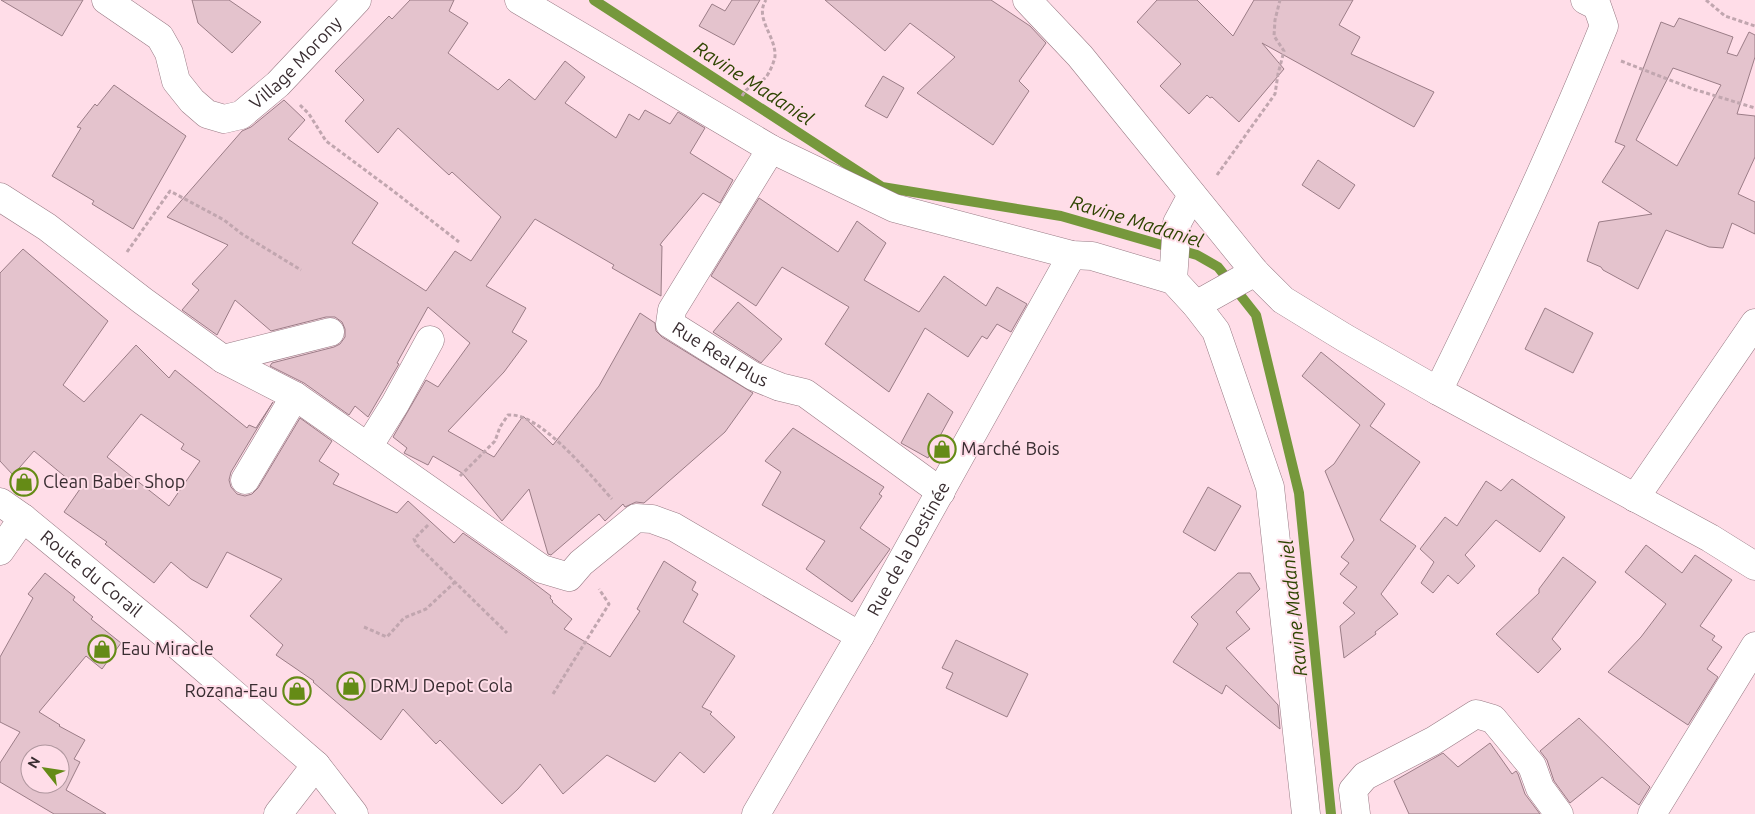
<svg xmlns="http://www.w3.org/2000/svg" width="1755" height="814" font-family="Ubuntu,sans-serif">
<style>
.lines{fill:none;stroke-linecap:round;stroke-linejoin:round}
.stream{stroke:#76983c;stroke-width:10}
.building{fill:#e4c3cd;stroke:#9b7d87;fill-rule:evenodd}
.minor-casing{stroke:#997b85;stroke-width:29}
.path{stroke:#c1a6af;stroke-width:3;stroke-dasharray:4 2.5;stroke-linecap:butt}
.minor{stroke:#fff;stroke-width:28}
.labels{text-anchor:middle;stroke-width:4;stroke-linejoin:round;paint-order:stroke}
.street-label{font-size:18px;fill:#392d31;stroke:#ffdde8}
.poi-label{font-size:18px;fill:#392d31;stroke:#ffdde8;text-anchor:start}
.water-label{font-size:19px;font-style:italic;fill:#2e4400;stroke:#ffdde8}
</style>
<rect width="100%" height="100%" fill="#ffdde8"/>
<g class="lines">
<path class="stream" d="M594 0 882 187 1061 216 1197 255 1218 267 1256 315 1299 493 1331 814"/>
</g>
<g class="building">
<path d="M1 0H83L62 36Z"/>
<path d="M192 0H229L261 22 232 53 198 23Z"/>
<path d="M410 0H454L449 11 468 23 448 53 498 90 509 79 535 100 565 61 585 77 565 103 616 138 629 114 639 120 645 110 670 124 678 112 705 128 690 153 733 180 720 203 703 193 662 242 660 245 662 246 661 296 612 268 614 265 535 219 486 286 526 308 512 332 527 341 504 372 448 431 494 457 523 416 553 445 599 386 640 313 655 323 656 331 662 337 753 393 725 432 644 503 636 502 625 507 623 504 605 521 599 514 551 555 548 554 529 489 502 521 462 473 433 456 428 465 404 453 407 448 393 437 426 380 438 387 470 343 428 307 397 363 399 364 368 417 355 406 349 415 304 383 270 366 272 363 334 347 340 344 345 337V329L342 322 335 317H326L271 331 235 300 217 335 182 310 199 290 192 284 228 245 167 217 242 131 251 127 284 100 305 120 288 139 378 203 352 243 426 291 455 251 471 261 501 217 452 172 449 175 398 128 378 153 345 121 364 100 335 71 389 16 392 19Z"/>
<path d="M732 0H760L734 45 699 26 712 4 725 11Z"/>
<path d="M825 0H991L1030 26 1046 43 1019 81 1029 91 993 145 917 93 955 57 910 23 885 51Z"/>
<path d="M1157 0H1197L1233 36 1254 0H1353L1339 25 1360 37 1351 54 1434 92 1414 127 1262 43 1284 69 1239 122 1212 97 1210 98 1207 95 1189 114 1160 86 1181 64 1137 22Z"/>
<path d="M1679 18 1733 37 1727 53 1737 56 1749 32 1755 35V57L1737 114 1755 116V157L1738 194 1755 202V234L1732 223 1723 248 1709 247 1666 230 1638 289 1603 270 1601 267 1587 261 1599 222 1652 214 1602 182 1625 146 1615 142 1661 22 1674 27ZM1673 68 1721 85 1677 166 1636 140Z"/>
<path d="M883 76 904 88 887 118 865 106Z"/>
<path d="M114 85 186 136 133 229 92 204 94 201 52 176 81 128 77 127 95 104 97 106Z"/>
<path d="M1318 160 1355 185 1339 209 1302 185Z"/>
<path d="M759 198 838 252 857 221 886 243 864 280 919 312 944 276 986 306 997 287 1027 304 1011 332 997 324 987 339 982 336 968 357 925 328 889 392 825 344 849 307 782 267 756 306 711 276Z"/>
<path d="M23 249 108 321 63 385 84 402 136 345 169 378 175 370 247 428 249 425 256 428 273 402 231 472 229 480 231 487 237 494 245 496 252 494 258 488 300 418 332 441 319 461 339 474 333 484 397 513 408 501 454 543 463 533 530 580 551 596 550 598 553 601 552 602 572 619 564 629 610 657 640 611 637 609 664 561 696 582 692 590 698 594 683 622 735 656 702 707 712 712 710 714 735 737 704 773 680 752 655 782 607 755 563 794 540 764 518 789 502 804 440 740 436 744 403 709 381 740 313 682 314 681 276 655 283 645 250 616 282 579 227 552 207 588 191 579 171 562 154 583 105 544 107 542 64 512 80 489 34 451 13 475 0 461V273ZM141 414 184 444 181 449 200 461 169 506 107 457Z"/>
<path d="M738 302 782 339 761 363 713 332Z"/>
<path d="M1545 308 1593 333 1573 373 1525 349Z"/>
<path d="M1321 352 1385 404 1370 426 1420 462 1380 520 1416 546 1381 594 1398 614 1375 632 1376 634 1344 658 1340 626 1355 613 1343 603 1357 587 1340 574 1349 563 1341 557 1354 540 1325 471 1334 464 1360 425 1302 376Z"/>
<path d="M928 393 953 412 928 458 901 443Z"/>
<path d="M793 428 884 487 879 494 882 496 860 528 890 549 852 602 806 569 825 541 762 505 781 472 765 461Z"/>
<path d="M1512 479 1565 517 1540 552 1496 520 1465 555 1475 566 1458 584 1448 575 1433 593 1421 583 1434 562 1420 549 1445 517 1457 526 1486 481 1501 491Z"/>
<path d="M1208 487 1241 506 1215 551 1183 532Z"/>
<path d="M1646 545 1682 573 1695 555 1732 580 1700 626 1715 636 1712 640 1722 647 1707 669 1718 677 1688 725 1608 672 1641 637 1666 604 1625 572Z"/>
<path d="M1563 557 1596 582 1552 639 1561 649 1538 673 1496 634 1539 593V589Z"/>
<path d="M45 573 75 597 73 600 93 617 91 619 121 643 102 669 86 656 39 712 60 725 59 726 85 740 74 759 80 762 66 790 106 814H54L0 782V763L20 732 0 722V657L33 598 28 594ZM30 754H60V784H30Z"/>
<path d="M1238 573H1250L1260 589 1236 612 1250 629 1226 648 1278 705 1280 729 1226 685 1222 694 1173 662 1198 624 1191 617Z"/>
<path d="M956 640 1028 674 1007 717 946 688 953 673 942 668Z"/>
<path d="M1579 718 1650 787 1639 805 1602 777 1570 803 1554 781 1547 760 1540 751Z"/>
<path d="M1490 743 1512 774 1516 771 1518 774 1525 794 1540 814H1409L1394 781 1443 753 1458 767Z"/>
</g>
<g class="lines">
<g class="minor-casing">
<g id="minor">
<path id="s1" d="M106 0 160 37 169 53 176 81 192 101 207 114 224 119 241 115 278 84 357 0"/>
<path d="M519 0 771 149 894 208 1072 255 1092 256 1173 280 1196 305 1216 331 1270 487 1306 814"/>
<path d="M1027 0 1080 56 1255 272 1283 300 1345 338 1438 391 1710 538 1755 566"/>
<path id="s2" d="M771 149 672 310 670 324 753 376 780 387 805 393 941 492"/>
<path d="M0 197 47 227 143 301 223 359 295 396 542 569 569 577 581 563 636 518 652 519 674 527 860 636"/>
<path d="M1173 280 1177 223 1192 195"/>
<path d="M1196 305 1255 272"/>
<path d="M223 359 330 332"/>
<path d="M1438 391C1497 271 1554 150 1604 26L1597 6 1585 0"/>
<path d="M368 447 395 404 430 340"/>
<path d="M245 480 295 396"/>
<path d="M1635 498 1755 323"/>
<path id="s3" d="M0 502 23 518 168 637 316 765 354 814"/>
<path d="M0 551 23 518"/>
<path d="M278 814 316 765"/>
<path id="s4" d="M756 814 860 636 1072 255"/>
<path d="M1356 814 1353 790 1365 776 1433 741 1476 714 1493 719 1532 766 1540 788 1559 814"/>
<path d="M1652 814 1755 646"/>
</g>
</g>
<g class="path">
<path d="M1706 0 1725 16 1755 26"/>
<path d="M1621 61 1693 89 1755 108"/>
<path d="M742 96C750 82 758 86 766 77 769 74 775 60 775 56 776 36 754 18 766 0"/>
<path d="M300 105 309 114 326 141 392 190 459 242"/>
<path d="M1217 175 1275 94 1278 74 1284 51 1274 36 1275 20 1280 0"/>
<path d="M127 252 170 191 224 220 242 234 301 270"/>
<path d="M460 476 495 441 500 427 508 415C540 412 591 476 612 499"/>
<path d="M428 525 414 539 417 545 507 633"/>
<path d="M364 627 387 637 404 618 426 609 455 582"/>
<path d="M553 694 609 604 599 589"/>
</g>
<use href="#minor" class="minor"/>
</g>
<defs>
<g id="shop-ring" transform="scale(1.4375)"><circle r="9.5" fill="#ffdde8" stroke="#658b16" stroke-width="1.5"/><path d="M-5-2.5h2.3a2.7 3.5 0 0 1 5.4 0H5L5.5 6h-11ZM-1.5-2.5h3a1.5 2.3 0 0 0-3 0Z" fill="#658b16"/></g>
</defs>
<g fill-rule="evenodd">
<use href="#shop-ring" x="942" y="449"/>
<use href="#shop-ring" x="24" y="482"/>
<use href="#shop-ring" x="102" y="649"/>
<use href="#shop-ring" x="351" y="686"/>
<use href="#shop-ring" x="297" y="691"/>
</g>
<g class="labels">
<g class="street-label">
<text dy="6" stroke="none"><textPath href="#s1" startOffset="269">Village Morony</textPath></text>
<text dy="6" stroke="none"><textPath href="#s2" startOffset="262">Rue Real Plus</textPath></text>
<text dy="6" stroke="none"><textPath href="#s4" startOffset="306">Rue de la Destinée</textPath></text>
<text dy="6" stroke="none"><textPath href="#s3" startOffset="116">Route du Corail</textPath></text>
</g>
<g class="poi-label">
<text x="961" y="455">Marché Bois</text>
<text x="43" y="488">Clean Baber Shop</text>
<text x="121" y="655">Eau Miracle</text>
<text x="370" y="692">DRMJ Depot Cola</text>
<text x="278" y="697" text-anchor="end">Rozana-Eau</text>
</g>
<g class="water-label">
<text transform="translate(754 83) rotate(33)" y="7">Ravine Madaniel</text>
<text transform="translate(1137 221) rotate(17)" y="7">Ravine Madaniel</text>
<text transform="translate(1293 608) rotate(-96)" y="7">Ravine Madaniel</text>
</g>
</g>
<g transform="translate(45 769) rotate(300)"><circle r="24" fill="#ffdde8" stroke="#b0979f"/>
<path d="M0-4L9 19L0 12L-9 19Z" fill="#658b16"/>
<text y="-8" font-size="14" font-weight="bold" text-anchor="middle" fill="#392d31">N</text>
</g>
</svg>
